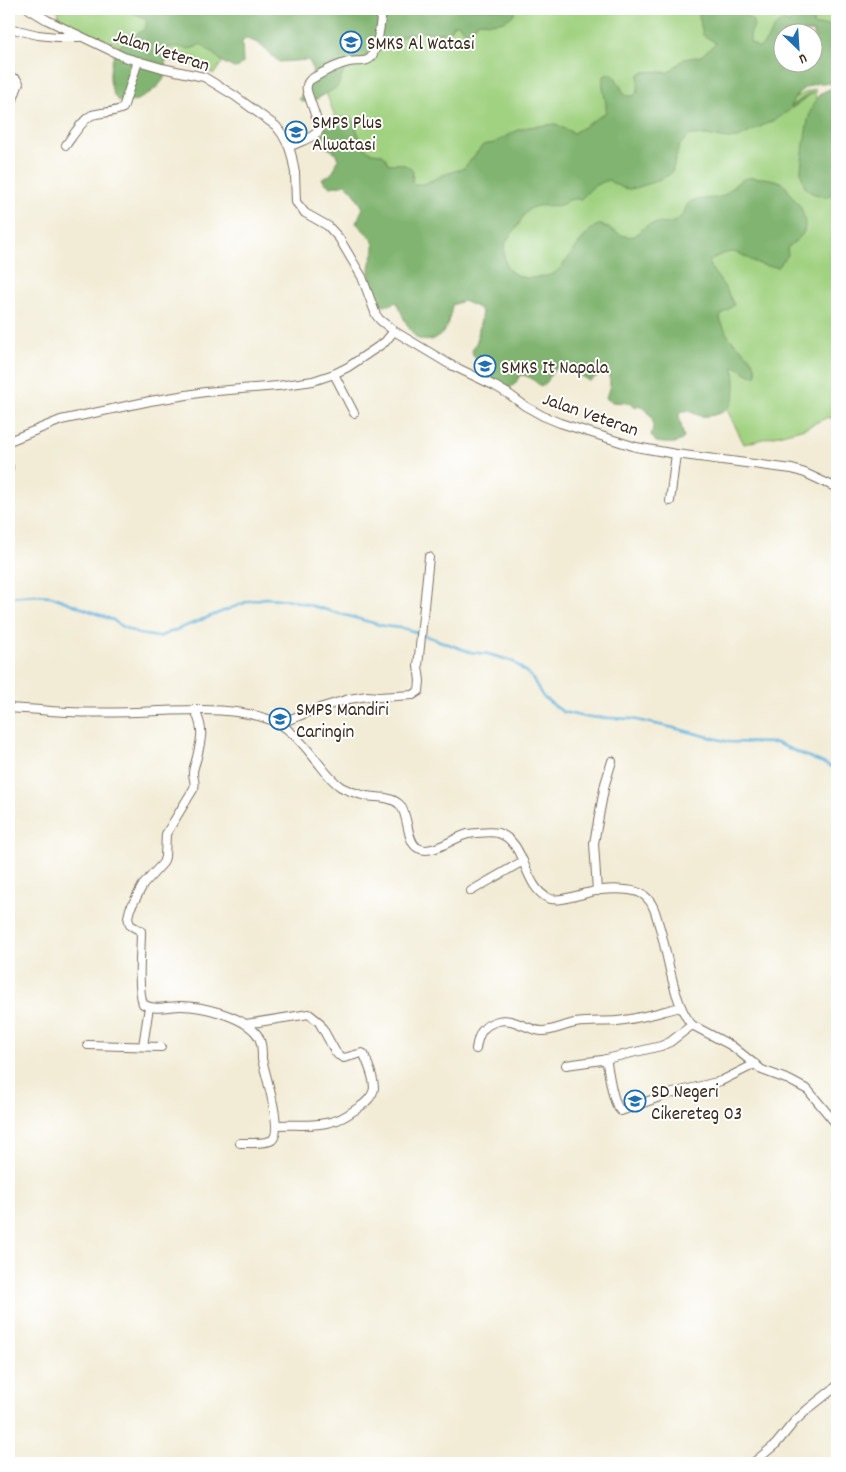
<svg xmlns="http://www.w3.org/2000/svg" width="846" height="1472" font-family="Dekko,sans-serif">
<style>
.green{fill:#a1d281;stroke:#6e7e50}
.forest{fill:#80b46f;stroke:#5e6f46;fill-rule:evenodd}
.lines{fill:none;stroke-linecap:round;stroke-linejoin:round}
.stream{stroke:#64b4de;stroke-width:2.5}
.street-casing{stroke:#7b6e5e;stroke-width:10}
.street{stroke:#fff;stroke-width:8}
.labels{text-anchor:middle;stroke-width:4;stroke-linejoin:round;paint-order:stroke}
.poi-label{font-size:19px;fill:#3b2a1e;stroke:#fff;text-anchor:start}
.street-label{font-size:19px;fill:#3b2a1e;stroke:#fff}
</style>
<rect width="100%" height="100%" fill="#fff"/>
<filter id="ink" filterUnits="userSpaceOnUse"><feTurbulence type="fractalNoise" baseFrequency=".02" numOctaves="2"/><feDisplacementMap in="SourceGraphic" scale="10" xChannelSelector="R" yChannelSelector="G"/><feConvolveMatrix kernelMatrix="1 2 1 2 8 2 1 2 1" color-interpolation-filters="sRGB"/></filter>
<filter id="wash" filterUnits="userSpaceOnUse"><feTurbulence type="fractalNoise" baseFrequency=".0096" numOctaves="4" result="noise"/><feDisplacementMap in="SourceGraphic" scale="20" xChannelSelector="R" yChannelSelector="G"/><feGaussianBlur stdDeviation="1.12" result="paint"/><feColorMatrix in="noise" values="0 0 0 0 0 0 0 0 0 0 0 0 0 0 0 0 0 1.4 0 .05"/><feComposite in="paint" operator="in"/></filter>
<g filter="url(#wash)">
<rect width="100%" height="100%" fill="#f2ecd6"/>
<g class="green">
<path d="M58 9H227L225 58 214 74 193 64 142 57 59 18Z"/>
<path d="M420 9H837V57L814 32H784V62L578 139 408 197 342 137 313 56Z"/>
<path d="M815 89 820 153 837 181V421L828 417 805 428 744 444 716 388 573 276 510 293 486 259 520 200 667 139 779 103Z"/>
</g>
<g class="forest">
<path d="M126 9H513L515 13C504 25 492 23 478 22L472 30 466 32 458 24 453 25 451 29 446 33 423 32 406 35 397 40 351 64 344 71 338 86 334 89 315 100 304 102 299 99C307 86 319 74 308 60L279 62 258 43 247 39 242 41 243 63 239 67 234 68 224 63 201 44C198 46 196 47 193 48 184 51 178 43 165 49 163 58 168 67 165 76 160 90 122 115 114 95 106 77 110 55 124 42 130 37 138 35 144 29 147 26 146 23 146 19Z"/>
<path d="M701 9H738L752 20 754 25 750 35V42L759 48C770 41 771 27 783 20L789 24C794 14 800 11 812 10L816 14 813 24 815 26C823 25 831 23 837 29V86C833 85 829 83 825 83 810 82 794 92 791 107L808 94 813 93 780 117 738 138 727 139 707 135H690L679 146 672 172C667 178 639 188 630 189 622 189 614 184 608 180L594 186 581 199C577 199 572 199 569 200 565 201 567 202 563 204 553 209 537 201 527 211 522 216 519 225 515 230 510 236 505 241 504 250 504 258 505 269 513 273 520 278 530 279 538 277 542 276 549 276 553 274 567 266 586 227 599 225 607 224 621 240 634 236 641 233 644 225 652 224 661 222 668 226 677 220 686 214 685 205 690 202 693 199 716 199 723 196 731 191 735 181 747 178 755 177 777 178 783 184 788 188 790 195 794 199 798 204 801 206 802 211 809 233 803 235 787 248L788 255 778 267C773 266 767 267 762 265 744 259 739 246 718 256 714 258 712 259 709 263L713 271 726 289 734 305 721 315 720 319C723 324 725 332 729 337 738 348 759 359 756 376 747 377 742 367 734 367 735 386 739 407 718 414 713 415 706 417 702 416 694 415 688 408 680 412L679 416 684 438C676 446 665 443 656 442L651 435C652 432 654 426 653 422 652 415 645 408 639 405L636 407C624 398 614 407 606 398 609 387 613 382 606 371L589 381C581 377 560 361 553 371 547 379 551 380 541 387 535 381 529 375 520 375L515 384 510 388 498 386 491 376 486 365 475 358 473 355 472 351 477 341 482 312 477 307 463 301 452 305C450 319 447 336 431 340 425 341 421 341 416 337 408 330 401 312 397 302 394 303 389 306 385 305 375 304 369 279 369 270 369 259 378 252 372 239L356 223 363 208 354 192 346 184 331 187 324 182 322 178C333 176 335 169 338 159L335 152 322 145C318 128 337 113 353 119L359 136 361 145 372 153 383 154 389 164C400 163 405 163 413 171L412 182 414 184H424L443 175 464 168 483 145 494 143 518 130 528 127 556 124 573 133 582 128 606 112C607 98 601 89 603 77L610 73 615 77 625 95C642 100 637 85 639 74 649 69 659 73 669 72L684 59 701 56 716 43 703 35 699 15ZM784 32H814V62H784Z"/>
<path d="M837 87V193L825 197 812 193 805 187 801 174V168C804 149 806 109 819 95 823 91 832 88 837 87Z"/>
</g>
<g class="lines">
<path class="stream" d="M9 597 34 595 51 596 113 620 121 626 139 634 158 637 249 601 266 598 291 600 384 626 407 629 470 652 488 654 512 661 531 676 543 697 563 712 585 717 632 719 674 728 729 742 776 743 837 769"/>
</g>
</g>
<g filter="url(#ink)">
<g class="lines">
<g class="street-casing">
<g id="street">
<path d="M29 9 47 20 124 57 162 68 204 77 235 96 276 126 282 134 289 147 292 157 295 173 296 202 305 213 328 226 339 238 362 277 376 315 380 320 394 331 449 364 495 386 510 395 525 406 543 416 560 423 636 447 676 454 792 469 805 473 837 488"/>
<path d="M9 28 38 35 57 37H79"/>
<path d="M9 77 16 79 19 83 9 110"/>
<path d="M66 145C72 137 83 119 92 115 102 112 113 113 123 108L138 61"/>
<path d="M289 147C299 142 314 138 320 129L307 91C306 86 307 83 310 80 323 72 335 65 349 62 358 60 369 64 373 54 380 41 379 23 383 9"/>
<path d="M334 374 354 413"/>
<path d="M9 441 61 420 150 401 205 392 278 386 313 381 334 374 348 367 385 342 394 331"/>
<path d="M9 467V468"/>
<path d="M670 501 676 454"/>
<path d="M9 708C19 709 29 709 40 710 79 714 119 713 159 711 195 710 233 707 268 719 291 726 305 747 320 765 326 773 332 781 341 787 349 791 358 794 366 796 377 798 392 796 400 805 409 815 406 842 418 848 432 856 454 837 468 834 476 833 490 831 498 833 527 842 522 885 548 898 557 903 577 895 587 893 601 889 635 886 646 897 654 904 656 915 659 925 668 953 673 1004 692 1025L732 1046 762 1070 789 1080 808 1090 837 1125"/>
<path d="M195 710C204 730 202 737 197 757 196 762 193 768 193 773 193 779 196 782 194 788L166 834 165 857 163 863 143 885 130 909 128 917 130 925 141 931C141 953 137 984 143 1004 154 1011 169 1006 181 1006 202 1006 242 1016 256 1033 262 1040 262 1050 262 1059 265 1074 284 1131 272 1140 266 1144 247 1143 240 1143"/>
<path d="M281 723 316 709 349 699 367 696 379 697 413 695 419 691 420 681 418 666 429 557"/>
<path d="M471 891 523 861"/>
<path d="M597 891 594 843 605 784 612 761"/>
<path d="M246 1024 309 1014 319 1022 335 1051 338 1055 344 1058 362 1053 364 1054C368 1065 374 1076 374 1088 373 1096 365 1104 358 1108 350 1113 343 1119 334 1121 316 1127 295 1124 277 1125"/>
<path d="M88 1045 161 1047"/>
<path d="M143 1046 149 1007"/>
<path d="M476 1049C478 1035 482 1025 498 1021 513 1017 527 1030 542 1031 553 1031 564 1025 575 1023 589 1021 603 1022 617 1021 639 1019 660 1012 681 1007"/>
<path d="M606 1059C609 1071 612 1104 621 1111L665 1095 721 1081 755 1064"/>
<path d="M566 1065 602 1060 661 1046 670 1042 692 1025"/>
<path d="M753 1463 776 1444 794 1422 808 1409 837 1386"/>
</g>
</g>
<use href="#street" class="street"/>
</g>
</g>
<defs>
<g id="school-ring" transform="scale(1.125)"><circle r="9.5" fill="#fff" stroke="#1f6fb2" stroke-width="1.5"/><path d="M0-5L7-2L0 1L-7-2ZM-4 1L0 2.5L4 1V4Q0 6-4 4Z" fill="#1f6fb2"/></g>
</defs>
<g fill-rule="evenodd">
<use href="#school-ring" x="351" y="42"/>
<use href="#school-ring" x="296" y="132"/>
<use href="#school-ring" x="485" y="366"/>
<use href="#school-ring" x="280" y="719"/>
<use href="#school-ring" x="635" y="1101"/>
</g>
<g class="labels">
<g class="poi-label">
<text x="367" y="49">SMKS Al Watasi</text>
<text x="312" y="128">SMPS Plus<tspan x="312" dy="22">Alwatasi</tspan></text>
<text x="501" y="373">SMKS It Napala</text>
<text x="296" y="715">SMPS Mandiri<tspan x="296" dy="22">Caringin</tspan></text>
<text x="651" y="1097">SD Negeri<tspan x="651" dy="22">Cikereteg 03</tspan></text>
</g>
<g class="street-label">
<text transform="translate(162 49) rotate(18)" y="7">Jalan Veteran</text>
<text transform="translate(591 413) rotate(19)" y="7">Jalan Veteran</text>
</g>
</g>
<rect width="846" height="1472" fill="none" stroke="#fff" stroke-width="30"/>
<g transform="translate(798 48) rotate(155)"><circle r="24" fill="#ffffff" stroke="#b1aaa5"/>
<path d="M0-4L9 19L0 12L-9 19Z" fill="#1f6fb2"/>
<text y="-8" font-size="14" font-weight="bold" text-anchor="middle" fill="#3b2a1e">U</text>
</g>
</svg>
